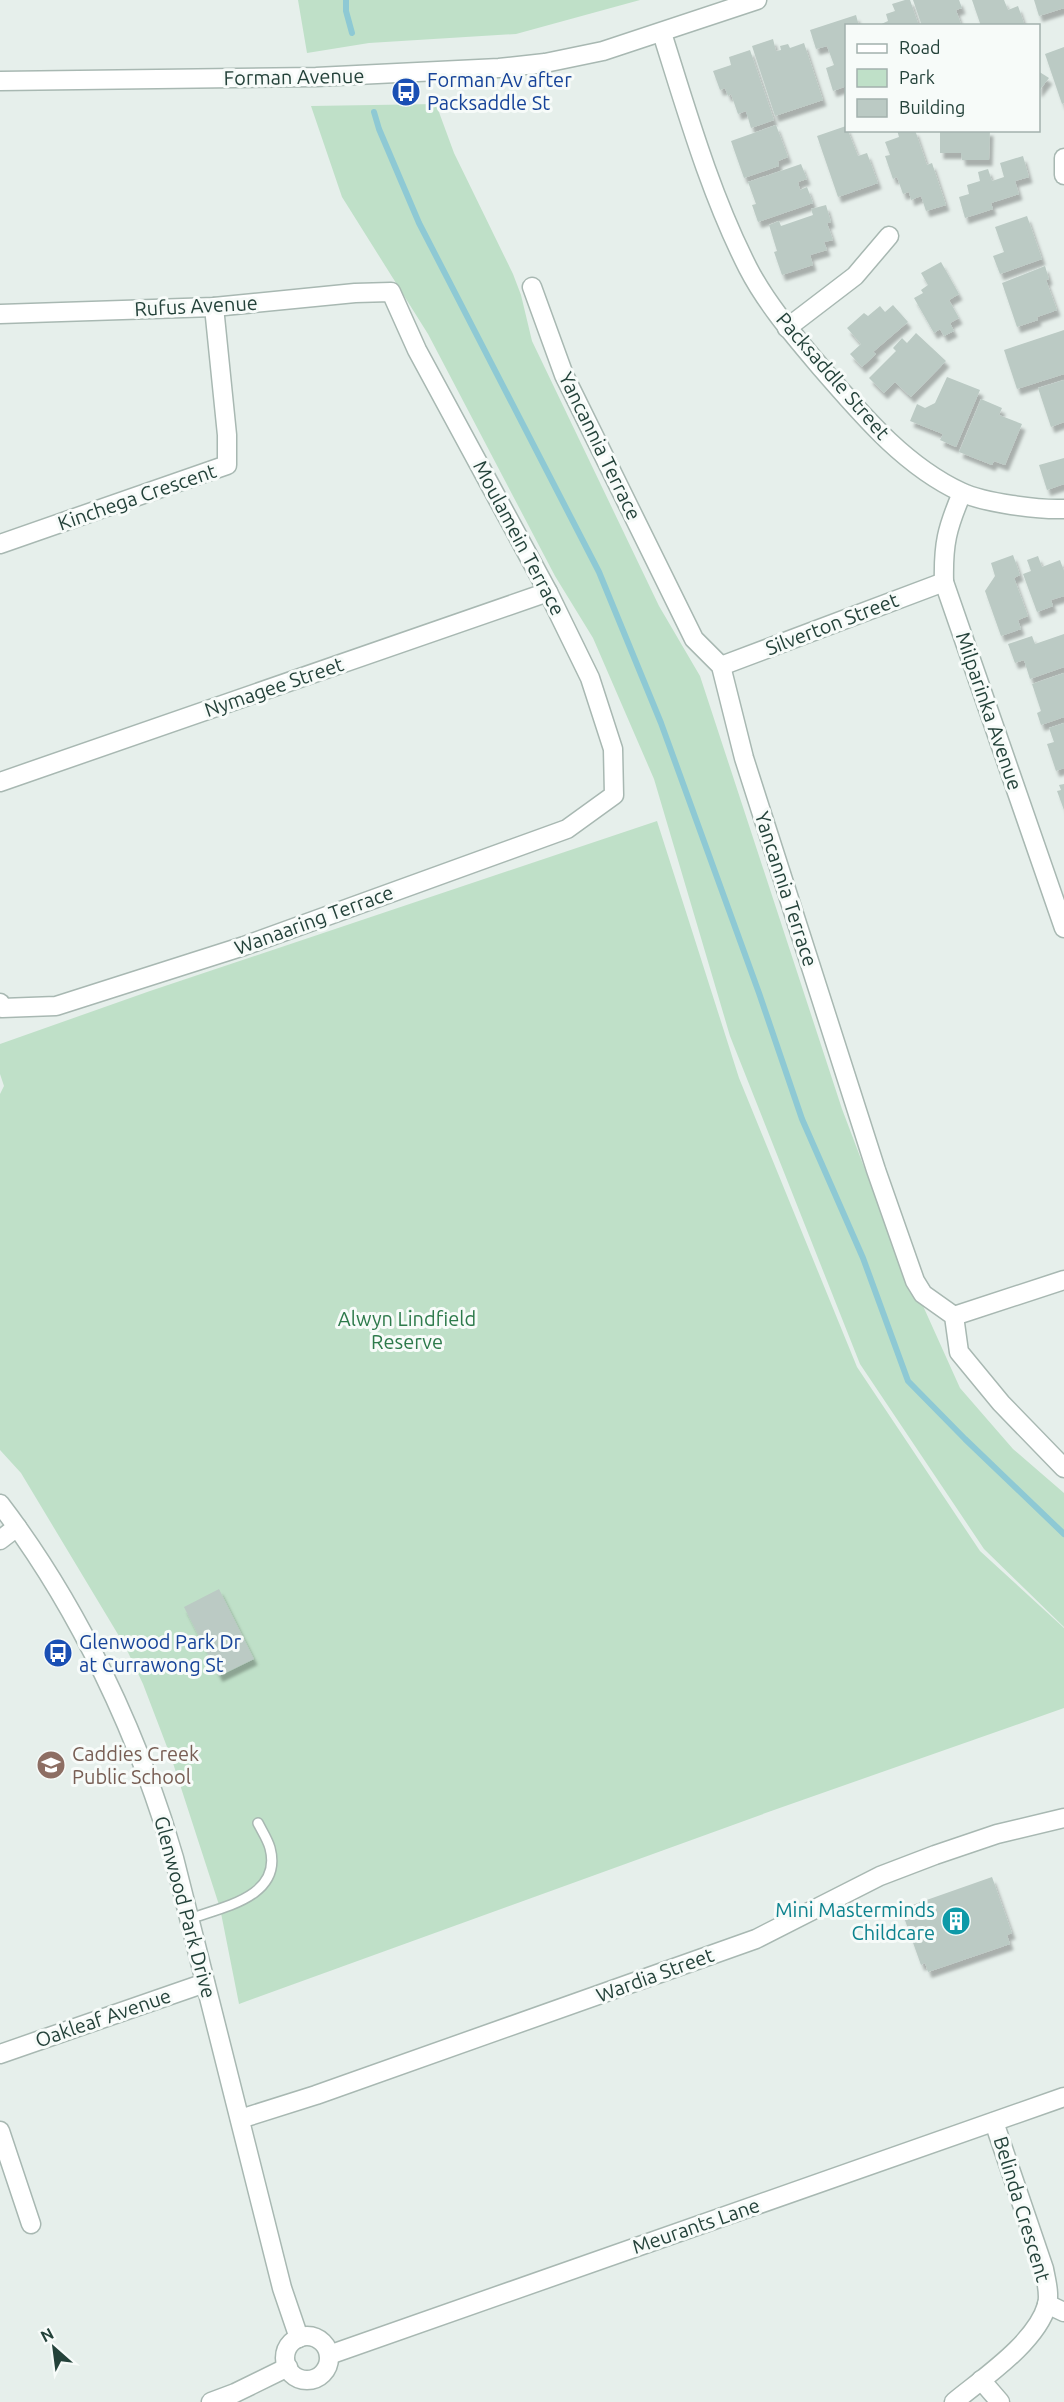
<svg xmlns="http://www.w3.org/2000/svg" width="1064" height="2402" font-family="Ubuntu,sans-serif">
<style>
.green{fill:#bfe0c8}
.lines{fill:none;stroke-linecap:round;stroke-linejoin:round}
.stream{stroke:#8ec9d4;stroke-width:6}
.building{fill:#bbcac4;filter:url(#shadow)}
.service-casing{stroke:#a8b8b2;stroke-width:12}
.minor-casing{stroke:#a8b8b2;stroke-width:21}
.tertiary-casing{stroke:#a8b8b2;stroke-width:21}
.service{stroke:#fff;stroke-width:9}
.minor{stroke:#fff;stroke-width:18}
.tertiary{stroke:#fff;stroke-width:18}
.labels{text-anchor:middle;stroke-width:6;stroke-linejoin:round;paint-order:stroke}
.street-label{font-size:20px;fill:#24423a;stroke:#f7fbf9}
.transit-label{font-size:20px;fill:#164399;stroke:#f7fbf9;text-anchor:start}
.park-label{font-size:20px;fill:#2d7a4b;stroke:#f7fbf9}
.education-label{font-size:20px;fill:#785e54;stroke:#f7fbf9;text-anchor:start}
.culture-label{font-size:20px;fill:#0d838f;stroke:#f7fbf9;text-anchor:end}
</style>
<defs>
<filter id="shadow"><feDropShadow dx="3.5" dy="6" stdDeviation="1.5" flood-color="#0004"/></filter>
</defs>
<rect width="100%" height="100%" fill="#e6efeb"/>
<g class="green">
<path d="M298 0H640L516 34 369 43 307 53Z"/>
<path d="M436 104 454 153 513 274 521 295 532 341 659 606 700 676 842 1109 883 1217 960 1388 1013 1449 1064 1493V1627L984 1549 860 1364 730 1036 654 779 593 638 555 576 428 334 342 197 311 106Z"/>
<path d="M657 821 739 1078 857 1367 980 1551 1064 1628V1708L774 1810 239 2004 220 1908 172 1760 143 1684 125 1646 21 1473 0 1450V1094L4 1086 0 1074V1044L150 991Z"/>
</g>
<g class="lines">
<g class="stream">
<path d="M346 0V11L352 33"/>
<path d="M374 112 379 129 419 223 599 572 661 723 759 993 802 1119 863 1258 908 1381 965 1439 1064 1534"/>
</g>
</g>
<g class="building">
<path d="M905 0H910L919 26H877L888 21 886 14 895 11 892 4Z"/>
<path d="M913 0H959L962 8 956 10 961 24 922 26Z"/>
<path d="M972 0H1004L1008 10 1018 6 1025 26H981Z"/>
<path d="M1034 0H1064V8L1039 16Z"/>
<path d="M856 15 859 26H846V83L844 87 833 91 826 68 834 65 827 46 816 49 810 30Z"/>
<path d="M773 39 776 51 781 50 780 46 788 44 790 48 804 43 823 100 775 116 752 46Z"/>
<path d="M1064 47V103L1062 104 1045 54Z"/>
<path d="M750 50 774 120 751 128 746 111 738 114 731 94 728 96 725 88 720 90 713 71 731 65 729 57Z"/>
<path d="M1038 71 1049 78 1038 92Z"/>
<path d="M776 125 788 157 778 161 779 166 744 178 731 141Z"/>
<path d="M846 126 858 156 867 153 878 183 838 197 817 136Z"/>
<path d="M897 130H915L927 165 932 163 946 205 926 211 921 196 911 200 909 192 903 194 897 177 893 179 885 156 890 155 885 142 899 137Z"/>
<path d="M940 130H990L989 160H962L961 153H940Z"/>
<path d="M1023 156 1029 177 1015 181 1019 194 991 203 993 209 965 218 959 197 969 194 967 185 980 181 978 172 988 169 992 181 1004 177 1000 163Z"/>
<path d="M801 164 807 179 798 182 800 190 807 187 813 203 758 222 752 205 756 204 748 182Z"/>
<path d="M826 205 831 222 827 223 833 240 824 242 827 250 810 255 813 265 782 275 774 252 777 251 769 225 779 221 781 226 813 215 811 209Z"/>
<path d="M1027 216 1042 259 1000 274 993 256 1004 252 995 227Z"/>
<path d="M941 262 959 294 949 300 959 318 950 323 954 331 944 336 940 329 934 333 914 298 923 293 921 290 928 285 921 273Z"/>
<path d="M1045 266 1049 279 1046 280 1057 310 1037 317 1038 320 1017 327 1002 283Z"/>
<path d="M893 305 908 322 873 352 876 354 862 367 850 354 861 344 847 328 864 313 868 316 880 306 885 312Z"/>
<path d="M1064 330V374L1017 389 1004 350Z"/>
<path d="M916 333 946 361 911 397 895 382 884 393 869 378 896 351 893 348 902 338 907 343Z"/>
<path d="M947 377 980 390 956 447 940 440 943 434 910 421 917 404 925 408 935 403Z"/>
<path d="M1064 380V422L1051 427 1038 388Z"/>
<path d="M981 399 1002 408 999 415 1022 424 1005 465 994 461 992 465 959 452Z"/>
<path d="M1064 458V484L1047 490 1039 465Z"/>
<path d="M1013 555 1020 575 1014 578 1028 616 1018 620 1021 629 1001 636 985 591 995 576 991 563Z"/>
<path d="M1038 556 1042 567 1060 560 1064 571V596L1051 600 1053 606 1037 612 1023 574 1031 571 1027 560Z"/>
<path d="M1064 634V667L1030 679 1024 660 1015 663 1008 644 1032 636 1035 644Z"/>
<path d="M1064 673V717L1041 725 1037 713 1041 711 1032 684Z"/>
<path d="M1064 723V768L1056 771 1047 744 1054 742 1049 728Z"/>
<path d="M1064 784V810L1057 791 1061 790 1059 785Z"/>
<path d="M219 1589 254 1659 219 1676 184 1607Z"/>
<path d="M992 1877 1012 1933 1007 1935 1010 1944 928 1972 925 1963 921 1965 901 1909Z"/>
</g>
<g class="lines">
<g class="service-casing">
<path id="service" d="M189 1919C222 1907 283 1897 270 1848 268 1840 262 1831 258 1823"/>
</g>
<g class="minor-casing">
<g id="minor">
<path d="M662 33C687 112 710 193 748 268 767 305 796 338 823 370 863 416 905 466 961 492 984 503 1039 510 1064 509"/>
<path d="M1064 158V175"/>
<path d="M532 287 564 375 694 639 721 666 744 758 876 1170 915 1281 923 1294 954 1316 959 1352 1001 1403 1064 1468"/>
<path d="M0 314 214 307 355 293 391 292 417 350 548 592 590 678 613 749 614 795 567 829 244 946 56 1006 2 1008 0 1003"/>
<path d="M787 328 855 276 889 236"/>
<path d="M962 493C947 528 943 544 944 582L1064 928"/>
<path d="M0 544 227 465V435L214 307"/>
<path d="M721 666 944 582"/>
<path d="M0 782 548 592"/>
<path d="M954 1316 1064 1280"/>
<path d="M0 1540 17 1527"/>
<path d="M0 2054 205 1983"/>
<path d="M240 2119 316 2095 756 1939 880 1876 935 1855 997 1834 1064 1818"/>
<path d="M0 2131 31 2224"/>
<path d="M1047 2304 1064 2312"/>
<path d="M981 2380 1000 2402"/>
<path d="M211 2402 235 2393 288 2367"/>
<path d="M954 2402C983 2378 1036 2343 1047 2305 1050 2294 1046 2280 1044 2269L994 2122"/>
</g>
</g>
<g class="tertiary-casing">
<g id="tertiary">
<path d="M0 81 316 77 499 68 545 63 603 51 757 0"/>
<path d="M0 1504C78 1606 139 1735 174 1858L282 2288 299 2338"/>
<circle cx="307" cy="2358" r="22"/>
<path d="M329 2355 1064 2097"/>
</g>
</g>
<use href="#service" class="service"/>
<use href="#minor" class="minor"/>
<use href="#tertiary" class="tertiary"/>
</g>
<defs>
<g id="bus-disc" transform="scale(1.5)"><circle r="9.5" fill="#1a4fb4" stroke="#f7fbf9"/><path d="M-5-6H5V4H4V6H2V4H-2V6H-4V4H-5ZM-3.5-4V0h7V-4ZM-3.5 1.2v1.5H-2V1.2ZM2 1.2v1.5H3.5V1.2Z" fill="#fff"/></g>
<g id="school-disc" transform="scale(1.5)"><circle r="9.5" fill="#8d6e63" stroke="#f7fbf9"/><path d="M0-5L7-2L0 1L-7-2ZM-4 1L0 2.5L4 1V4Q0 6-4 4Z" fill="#fff"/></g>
<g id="building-disc" transform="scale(1.5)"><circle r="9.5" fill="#0f9aa8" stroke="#f7fbf9"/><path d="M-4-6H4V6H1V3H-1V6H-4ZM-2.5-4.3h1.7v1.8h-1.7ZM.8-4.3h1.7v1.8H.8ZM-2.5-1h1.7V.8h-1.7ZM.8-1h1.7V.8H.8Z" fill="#fff"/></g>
</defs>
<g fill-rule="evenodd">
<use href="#bus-disc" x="406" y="92"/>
<use href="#bus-disc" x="58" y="1653"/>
<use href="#school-disc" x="51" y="1765"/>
<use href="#building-disc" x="956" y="1921"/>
</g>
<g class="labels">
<g class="street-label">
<text transform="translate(294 77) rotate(-1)" y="7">Forman Avenue</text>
<text transform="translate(196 306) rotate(-3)" y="7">Rufus Avenue</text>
<text transform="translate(833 376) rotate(49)" y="7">Packsaddle Street</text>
<text transform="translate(600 446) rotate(64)" y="7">Yancannia Terrace</text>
<text transform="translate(137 497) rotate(-19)" y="7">Kinchega Crescent</text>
<text transform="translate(519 538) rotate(62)" y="7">Moulamein Terrace</text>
<text transform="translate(832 624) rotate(-21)" y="7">Silverton Street</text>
<text transform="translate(274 687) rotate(-19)" y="7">Nymagee Street</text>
<text transform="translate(989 711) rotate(71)" y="7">Milparinka Avenue</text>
<text transform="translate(786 889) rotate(72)" y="7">Yancannia Terrace</text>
<text transform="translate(314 920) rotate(-20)" y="7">Wanaaring Terrace</text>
<text transform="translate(185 1907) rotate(75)" y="7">Glenwood Park Drive</text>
<text transform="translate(655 1975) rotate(-20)" y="7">Wardia Street</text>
<text transform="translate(103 2018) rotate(-19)" y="7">Oakleaf Avenue</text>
<text transform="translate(1022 2209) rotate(73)" y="7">Belinda Crescent</text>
<text transform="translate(696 2226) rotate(-19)" y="7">Meurants Lane</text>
</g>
<g class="transit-label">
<text x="427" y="87">Forman Av after<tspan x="427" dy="23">Packsaddle St</tspan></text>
<text x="79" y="1649">Glenwood Park Dr<tspan x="79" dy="23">at Currawong St</tspan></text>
</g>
<g class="park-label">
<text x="407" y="1326">Alwyn Lindfield<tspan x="407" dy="23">Reserve</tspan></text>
</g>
<g class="education-label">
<text x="72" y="1761">Caddies Creek<tspan x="72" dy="23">Public School</tspan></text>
</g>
<g class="culture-label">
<text x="935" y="1917">Mini Masterminds<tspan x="935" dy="23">Childcare</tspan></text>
</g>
</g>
<rect x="845" y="24" width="195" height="108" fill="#f7fbf9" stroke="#a3b1ad" stroke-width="1.5"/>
<rect x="857" y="44" width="30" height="9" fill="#ffffff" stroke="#a3b1ad" stroke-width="1.5"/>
<text x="899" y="54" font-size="18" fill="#24423a">Road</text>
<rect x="857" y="69" width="30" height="18" fill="#bfe0c8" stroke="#a3b1ad" stroke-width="1.5"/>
<text x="899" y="84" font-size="18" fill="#24423a">Park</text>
<rect x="857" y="99" width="30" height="18" fill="#bbcac4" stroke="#a3b1ad" stroke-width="1.5"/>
<text x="899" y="114" font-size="18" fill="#24423a">Building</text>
<g transform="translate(54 2348) rotate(332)" stroke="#f7fbf9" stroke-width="4.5" paint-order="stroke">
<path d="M0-4.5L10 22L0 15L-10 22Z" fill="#24423a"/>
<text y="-9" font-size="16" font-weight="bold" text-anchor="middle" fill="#24423a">N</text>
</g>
</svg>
